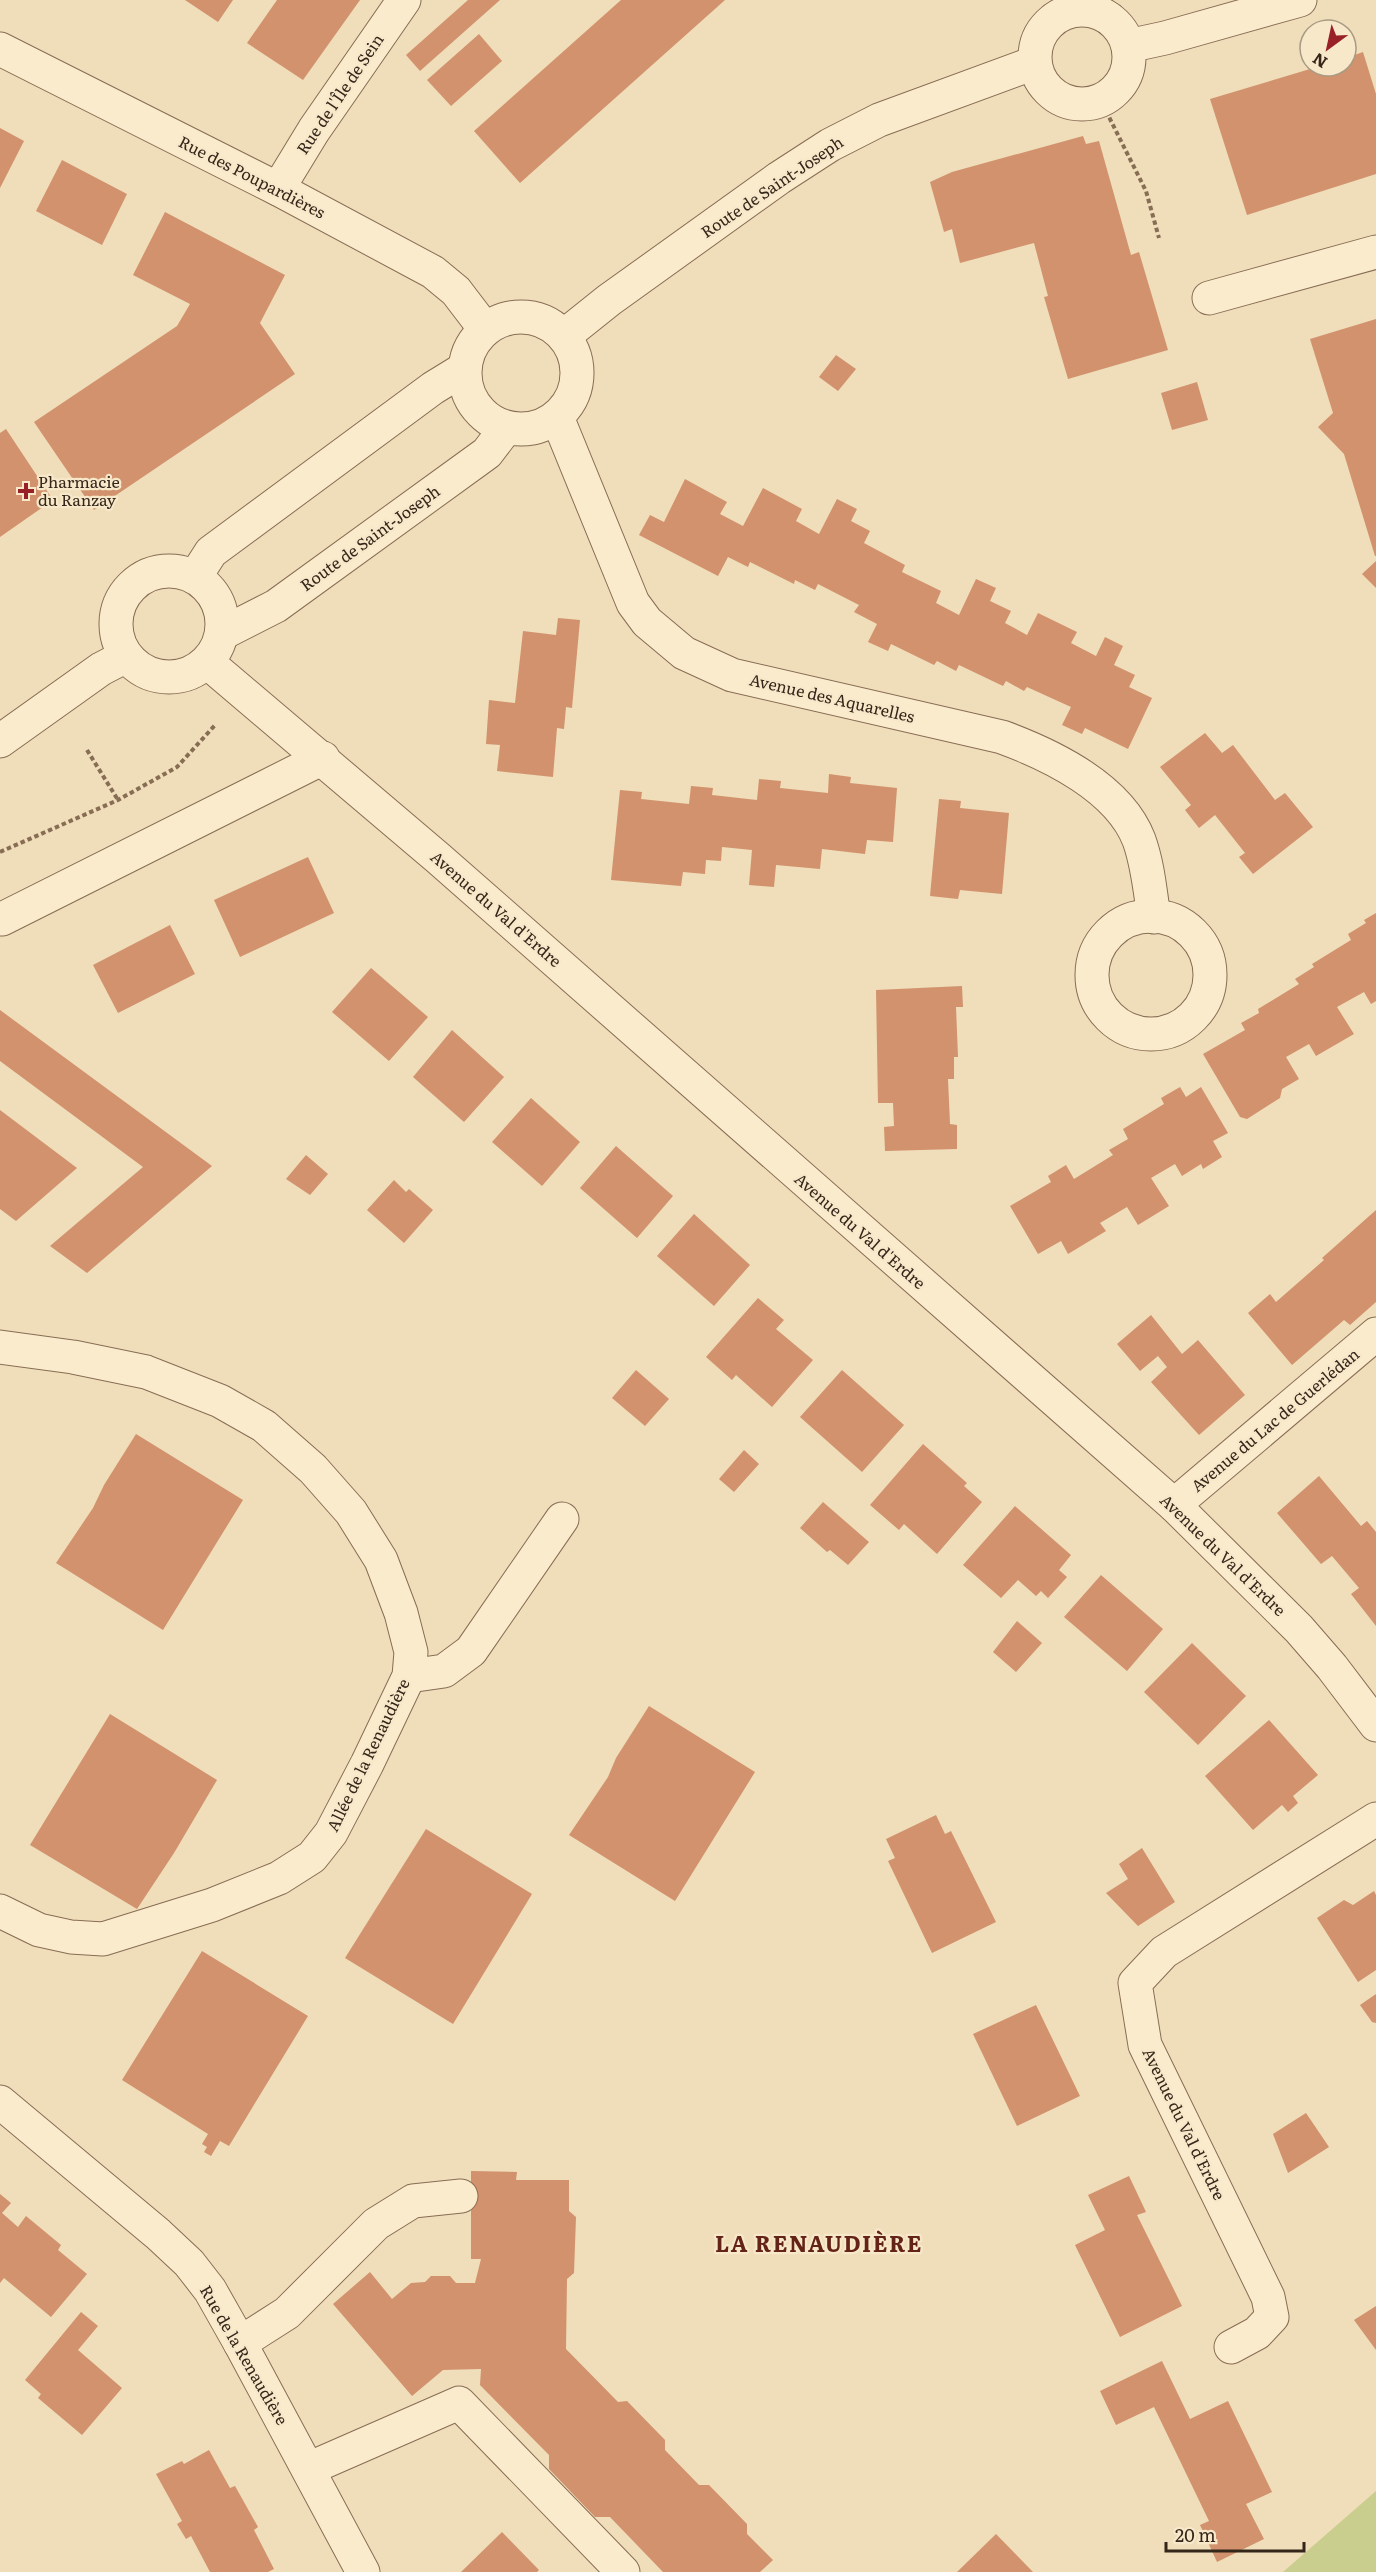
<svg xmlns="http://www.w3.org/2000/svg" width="1376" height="2572" font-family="Literata,serif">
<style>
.green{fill:#c9ce8e}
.building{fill:#d1926d}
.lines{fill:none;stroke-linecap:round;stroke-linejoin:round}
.minor-casing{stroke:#876d54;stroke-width:35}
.path{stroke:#876d54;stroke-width:4;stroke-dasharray:4.5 3;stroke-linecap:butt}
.minor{stroke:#fbebcd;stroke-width:33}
.poi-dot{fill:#992027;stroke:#f7e8ca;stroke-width:2}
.labels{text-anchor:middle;stroke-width:4.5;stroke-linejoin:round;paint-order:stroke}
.street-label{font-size:16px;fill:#35261a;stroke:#f7e8ca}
.poi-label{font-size:16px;fill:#35261a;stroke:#f7e8ca;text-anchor:start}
.district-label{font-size:22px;font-weight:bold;letter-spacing:1.5px;fill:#642317;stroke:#f7e8ca}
</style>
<rect width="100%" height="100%" fill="#f0ddba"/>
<path class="green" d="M1376 2491V2572H1283Z"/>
<g class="building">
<path d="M185 0H233L218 22Z"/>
<path d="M277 0H360L303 80 247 43Z"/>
<path d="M468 0H500L420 71 406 55Z"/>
<path d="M621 0H725L520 183 474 131Z"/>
<path d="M479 34 502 61 451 106 427 80Z"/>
<path d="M1363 52 1376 94V174L1247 215 1210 99 1320 66H1346V58Z"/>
<path d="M0 128 24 141 0 188Z"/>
<path d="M1083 136 1086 144 1099 141 1131 255 1139 252 1168 350 1068 379 1044 297 1048 296 1034 243 960 263 952 229 944 232 930 182 952 172Z"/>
<path d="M62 160 127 194 102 245 36 211Z"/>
<path d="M165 212 285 275 260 323 295 374 94 510 34 422 177 326 190 304 133 275Z"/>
<path d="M1376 319V556H1375L1344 454 1318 427 1333 413 1310 339Z"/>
<path d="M836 355 856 369 838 391 819 377Z"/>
<path d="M1197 382 1208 420 1172 430 1161 393Z"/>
<path d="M6 429 53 500 0 537V433Z"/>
<path d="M685 479 727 502 720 514 743 526 763 488 802 509 796 521 819 534 837 499 857 509 851 521 870 531 864 543 905 565 902 572 941 591 936 603 959 615 976 579 996 588 990 601 1011 611 1005 623 1027 635 1038 613 1077 632 1071 643 1096 656 1105 637 1123 646 1114 665 1135 675 1129 687 1152 698 1128 749 1085 728 1082 734 1062 725 1071 707 1027 687 1024 691 1006 681 1003 686 959 665 956 671 937 661 934 665 891 644 888 651 868 642 877 624 854 612 859 605 818 584 815 590 795 580 794 584 750 562 748 567 728 557 718 576 639 535 650 515 664 522Z"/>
<path d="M1376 561V588L1362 574Z"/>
<path d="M558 618 580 620 572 708 566 707 564 729 557 728 553 777 497 771 500 745 486 744 489 700 515 703 523 631 556 635Z"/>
<path d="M1205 733 1222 753 1233 745 1275 800 1285 793 1313 827 1253 874 1239 857 1245 853 1215 815 1199 828 1185 810 1191 805 1160 767Z"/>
<path d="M829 774 851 777 850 783 897 788 893 842 867 840 865 854 822 849 820 869 776 865 774 887 749 885 752 850 722 847 721 861 706 860 705 874 683 872 681 886 611 880 620 790 642 792 641 799 689 804 691 786 713 788 712 795 757 800 759 779 781 781 780 788 828 793Z"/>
<path d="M939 799 961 801 960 808 1009 813 1002 894 960 890 958 899 930 896Z"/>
<path d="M308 857 334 913 240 957 214 900Z"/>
<path d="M1376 913V1001L1371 1004 1364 992 1337 1007 1354 1034 1316 1056 1309 1044 1286 1057 1299 1079 1282 1089 1280 1098 1247 1119 1240 1117 1203 1054 1245 1030 1241 1023 1259 1013 1258 1009 1299 984 1295 979 1314 967 1312 964 1351 940 1348 934 1366 923 1364 920Z"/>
<path d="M170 925 195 974 118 1013 93 965Z"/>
<path d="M371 968 428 1017 389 1061 332 1012Z"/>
<path d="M962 986 963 1007H956L958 1057H954V1079H948L950 1124 957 1125V1149L885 1151 884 1127 894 1126 893 1103H878L876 990Z"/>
<path d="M0 1010 212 1166 87 1273 50 1246 143 1167 0 1061Z"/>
<path d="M452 1030 504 1077 464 1122 413 1077Z"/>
<path d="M1180 1087 1186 1097 1201 1087 1228 1133 1213 1141 1222 1157 1203 1169 1201 1164 1182 1176 1175 1164 1151 1178 1169 1206 1138 1225 1127 1207 1100 1223 1106 1231 1068 1254 1061 1241 1038 1254 1010 1206 1051 1182 1048 1176 1066 1165 1074 1179 1113 1155 1109 1150 1128 1139 1123 1129 1164 1104 1161 1098Z"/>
<path d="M531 1098 580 1142 542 1186 492 1142Z"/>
<path d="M0 1110 77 1168 16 1221 0 1209Z"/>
<path d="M616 1146 673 1196 637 1238 580 1188Z"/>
<path d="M306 1155 328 1174 310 1195 286 1179Z"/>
<path d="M394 1180 406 1192 409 1189 433 1210 404 1243 367 1210Z"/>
<path d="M1376 1210V1302L1350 1325 1344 1320 1292 1365 1248 1313 1270 1294 1276 1302 1324 1260 1322 1258Z"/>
<path d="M694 1214 750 1265 714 1306 657 1256Z"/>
<path d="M758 1298 784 1320 776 1329 813 1360 772 1407 736 1375 732 1380 706 1357Z"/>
<path d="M1151 1315 1182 1354 1198 1340 1245 1395 1199 1435 1151 1382 1167 1367 1158 1356 1140 1371 1117 1344Z"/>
<path d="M636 1370 669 1399 645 1426 612 1398Z"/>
<path d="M842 1370 904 1425 862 1472 800 1417Z"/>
<path d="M136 1434 243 1500 163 1630 56 1563 93 1508 104 1485Z"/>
<path d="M923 1444 967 1483 964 1486 982 1502 937 1554 904 1524 899 1530 870 1505Z"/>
<path d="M744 1450 759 1464 734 1492 719 1479Z"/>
<path d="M1319 1476 1361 1526 1367 1521 1376 1532V1626L1351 1594 1359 1588 1332 1556 1321 1564 1277 1513Z"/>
<path d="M823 1502 869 1542 848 1565 830 1550 827 1552 800 1528Z"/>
<path d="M1015 1506 1071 1555 1059 1570 1067 1577 1048 1598 1041 1591 1036 1596 1018 1580 1001 1598 963 1565Z"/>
<path d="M1101 1575 1163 1629 1127 1671 1064 1617Z"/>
<path d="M1017 1621 1042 1643 1016 1672 993 1652Z"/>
<path d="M1192 1643 1246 1696 1198 1745 1144 1692Z"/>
<path d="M649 1706 755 1772 675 1901 569 1835 608 1777 616 1758Z"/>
<path d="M110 1714 217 1780 174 1853 137 1909 30 1845Z"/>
<path d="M1269 1720 1318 1775 1293 1796 1298 1803 1288 1812 1282 1805 1253 1830 1205 1776Z"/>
<path d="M936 1815 945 1834 951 1831 996 1922 932 1953 888 1861 895 1858 886 1839Z"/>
<path d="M426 1829 532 1894 453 2024 345 1958Z"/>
<path d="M1142 1848 1175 1902 1138 1926 1106 1893 1128 1879 1119 1864Z"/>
<path d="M1374 1891 1376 1895V1970L1358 1982 1317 1918 1344 1900 1353 1905Z"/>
<path d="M202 1951 308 2016 229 2146 220 2141 211 2156 204 2152 207 2147 202 2144 208 2134 122 2080Z"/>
<path d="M1376 1994V2023L1372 2022 1360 2005Z"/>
<path d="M1036 2005 1080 2096 1017 2126 973 2034Z"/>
<path d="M1306 2113 1329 2147 1288 2173 1273 2134Z"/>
<path d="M471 2171 517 2172 516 2180H569V2211L576 2217 574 2273 567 2279 566 2349 618 2402 627 2401 665 2440V2450L699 2485H709L747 2524V2534L773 2560 760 2572H663L610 2517H595L549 2469V2455L480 2385 481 2369 443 2370 412 2396 333 2304 370 2272 392 2299 411 2283 425 2282 431 2276H450L456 2283H475L481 2259H471Z"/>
<path d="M1129 2176 1146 2212 1137 2215 1182 2306 1120 2337 1075 2245 1105 2230 1088 2195Z"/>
<path d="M0 2194 11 2203 2 2213 18 2227 26 2216 61 2245 58 2250 87 2274 51 2317 4 2278 0 2283Z"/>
<path d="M1376 2306V2350L1354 2320Z"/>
<path d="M81 2312 98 2326 78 2350 122 2388 82 2435 38 2398 41 2394 25 2380Z"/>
<path d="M1162 2361 1190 2419 1228 2401 1272 2492 1246 2504 1264 2539 1217 2562 1200 2525 1209 2521 1154 2407 1116 2425 1100 2391Z"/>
<path d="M209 2450 230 2488 235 2486 258 2527 254 2530 274 2569 268 2572H210L191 2536 186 2539 177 2524 182 2521 156 2474 182 2461 184 2464Z"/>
<path d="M502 2532 539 2570 537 2572H461Z"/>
<path d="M996 2534 1033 2572H957Z"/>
</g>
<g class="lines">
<g class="minor-casing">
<g id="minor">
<circle cx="1082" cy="57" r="47"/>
<path d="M1128 46 1165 38 1300 0"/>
<path d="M0 49 278 189 433 272 456 291 485 329"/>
<path d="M278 189 314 130 404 0"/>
<path d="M1209 298 1376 252"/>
<circle cx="521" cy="373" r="56"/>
<path d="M564 336 609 300 779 178 830 145 879 120 1034 63"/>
<path d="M557 417 633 603 647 622 684 653 732 675 1002 737C1051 755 1119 788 1139 840 1148 865 1150 891 1154 917"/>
<circle cx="169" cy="624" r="53"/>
<path d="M195 577 211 552 433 388 464 369"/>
<path d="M223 633 276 606 487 453 506 428"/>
<path d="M207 662 438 858 1174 1505 1299 1629 1332 1667 1376 1725"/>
<path d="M0 741 101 669 126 656"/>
<circle cx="1151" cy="975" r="59"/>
<path d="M2 919 323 758"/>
<path d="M0 1347 73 1357 146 1372 220 1401 264 1426 313 1469 351 1512 381 1560 401 1613 411 1652 409 1676 367 1764 331 1833 312 1857 279 1878 212 1905 103 1939 71 1937 39 1930 0 1911"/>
<path d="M1174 1505 1376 1334"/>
<path d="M409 1676 444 1671 471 1651 562 1519"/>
<path d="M0 2102 158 2234 189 2263 210 2290 240 2343 363 2572"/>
<path d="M240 2343 287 2313 376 2224 413 2201 461 2196"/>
<path d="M1231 2347 1257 2333 1272 2317 1268 2297 1145 2045 1135 1983 1164 1952 1376 1819"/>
<path d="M308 2469 459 2403 623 2572"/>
</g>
</g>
<g class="path">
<path d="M1106 111 1146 191 1159 238"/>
<path d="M87 750 118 800"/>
<path d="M0 852 118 800 177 767 216 724"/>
</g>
<use href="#minor" class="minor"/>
</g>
<path class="poi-dot" d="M23 482h6v6h6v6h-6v6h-6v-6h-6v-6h6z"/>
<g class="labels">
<g class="street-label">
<text transform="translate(340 94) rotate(-56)" y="6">Rue de l'Île de Sein</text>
<text transform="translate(252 177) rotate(27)" y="6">Rue des Poupardières</text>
<text transform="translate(772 187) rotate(-34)" y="6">Route de Saint-Joseph</text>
<text transform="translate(370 538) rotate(-36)" y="6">Route de Saint-Joseph</text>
<text transform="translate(832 698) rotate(13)" y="6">Avenue des Aquarelles</text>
<text transform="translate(496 909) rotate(41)" y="6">Avenue du Val d'Erdre</text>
<text transform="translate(860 1231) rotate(41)" y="6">Avenue du Val d'Erdre</text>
<text transform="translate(1275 1420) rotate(-40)" y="6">Avenue du Lac de Guerlédan</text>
<text transform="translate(1223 1555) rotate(44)" y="6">Avenue du Val d'Erdre</text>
<text transform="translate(368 1755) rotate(-64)" y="6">Allée de la Renaudière</text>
<text transform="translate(1184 2124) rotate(64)" y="6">Avenue du Val d'Erdre</text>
<text transform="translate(244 2355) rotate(60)" y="6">Rue de la Renaudière</text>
</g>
<g class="poi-label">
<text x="38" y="488">Pharmacie<tspan x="38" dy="18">du Ranzay</tspan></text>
</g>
<g class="district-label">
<text x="819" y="2252">LA RENAUDIÈRE</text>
</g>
</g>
<g transform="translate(1328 48) rotate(213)"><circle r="28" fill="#f7e8ca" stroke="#a99a84" stroke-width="1.5"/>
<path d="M0-4.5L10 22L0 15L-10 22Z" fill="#992027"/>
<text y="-9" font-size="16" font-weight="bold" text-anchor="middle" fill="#35261a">N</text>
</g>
<path d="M1166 2542v9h138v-9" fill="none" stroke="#35261a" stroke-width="3"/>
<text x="1175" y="2542" font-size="18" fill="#35261a" stroke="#f7e8ca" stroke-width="4.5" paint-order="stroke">20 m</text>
</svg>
